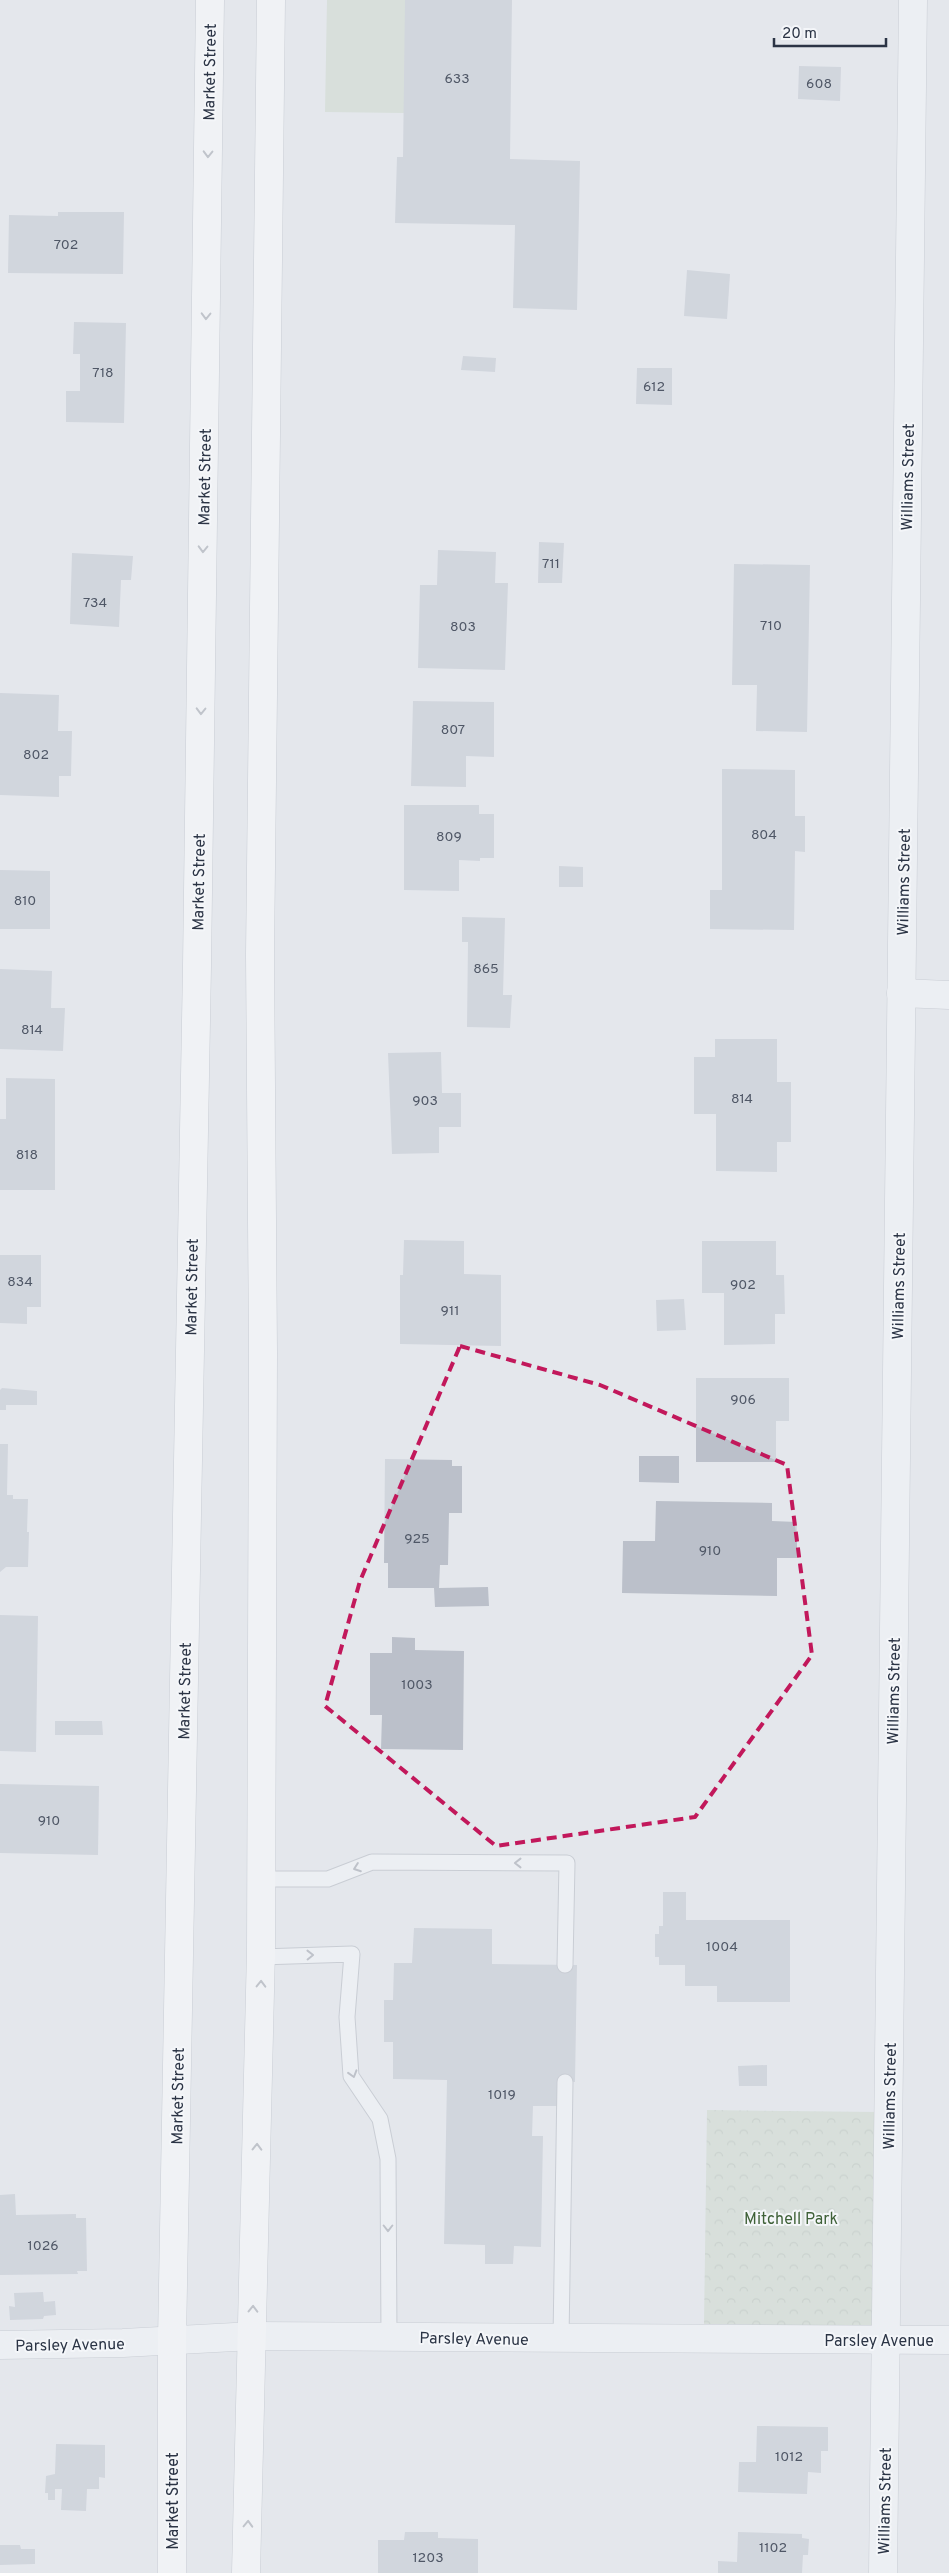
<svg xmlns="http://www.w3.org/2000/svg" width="949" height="2573" font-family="Overpass,sans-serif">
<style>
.green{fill:#c9d6c5}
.forest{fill:url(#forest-crowns)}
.building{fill:#bbc0ca}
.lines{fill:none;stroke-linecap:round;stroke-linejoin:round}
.lane-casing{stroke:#a9aeb7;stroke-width:17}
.street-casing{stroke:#a9aeb7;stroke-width:29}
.secondary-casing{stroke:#a9aeb7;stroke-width:29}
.lane{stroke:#f7f8fa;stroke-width:15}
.street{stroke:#f7f8fa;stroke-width:28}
.secondary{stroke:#fff;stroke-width:28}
.oneway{stroke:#959aa2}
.oneway2{stroke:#9196a0}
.marked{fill:none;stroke:#c2185b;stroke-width:4;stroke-dasharray:10 6;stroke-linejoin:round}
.labels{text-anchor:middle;stroke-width:4;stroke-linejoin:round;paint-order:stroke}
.number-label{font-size:14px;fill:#4f5766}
.street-label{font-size:16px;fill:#2b3445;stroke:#f4f6f9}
.park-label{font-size:16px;fill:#3f6138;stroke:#f4f6f9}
</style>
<defs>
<pattern id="forest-crowns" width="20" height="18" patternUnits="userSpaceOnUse" patternTransform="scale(1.25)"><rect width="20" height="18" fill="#c9d6c5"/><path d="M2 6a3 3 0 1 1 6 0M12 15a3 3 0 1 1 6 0" fill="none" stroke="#adb8ab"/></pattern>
</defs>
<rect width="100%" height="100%" fill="#e4e7ec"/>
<path class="green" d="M327 0H407L404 113 325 112Z"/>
<path class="forest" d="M707 2110 878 2112 875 2327 704 2324Z"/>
<g class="building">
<path d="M405 0H512L510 159 580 161 577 310 513 308 515 225 395 223 397 157H403Z"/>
<path d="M799 66 841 67 840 101 798 99Z"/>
<path d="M58 212H124L123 274 8 273 9 215 58 216Z"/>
<path d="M687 270 730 274 727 319 684 316Z"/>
<path d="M74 322 126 323 124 423 66 422V391H80V354H73Z"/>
<path d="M463 356 496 358 495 372 461 370Z"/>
<path d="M637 368H672V405L636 404Z"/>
<path d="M539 542 564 543 562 583H538Z"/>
<path d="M438 550 496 552 495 583H508L505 670 418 668 420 585H437Z"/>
<path d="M72 553 133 556 131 580H121L119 627 70 624Z"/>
<path d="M734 564 810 565 807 732 756 731 757 685H732Z"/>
<path d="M0 693 59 695 58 731H72L71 776H59V797L0 795Z"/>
<path d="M413 701 494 702V757L466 756V787L411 786Z"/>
<path d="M722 769 795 770V816H805V852L795 851 794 930 710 929V890H722Z"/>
<path d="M404 805H479V814H494V858H480V861L459 860V891L404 890Z"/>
<path d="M559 866 583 867V887H559Z"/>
<path d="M0 870 50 871V929H0Z"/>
<path d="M462 917 505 918 503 995H512L510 1028 467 1027 468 942H462Z"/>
<path d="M0 969 52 971 51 1008H65L63 1051 0 1049Z"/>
<path d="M715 1039H777V1082H791V1142H777V1172L716 1171V1114H694V1057H715Z"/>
<path d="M441 1052 442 1093H461V1127H439V1153L392 1154 388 1053Z"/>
<path d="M6 1078 55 1079V1190H0V1119H6Z"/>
<path d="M404 1240 464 1241V1274L501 1275V1346L400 1344V1275H403Z"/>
<path d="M702 1241H776V1275H784L785 1314H775V1344L724 1345V1293H702Z"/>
<path d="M0 1255H41V1307H27V1324L0 1323Z"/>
<path d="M684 1299 686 1330 657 1331 656 1300Z"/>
<path d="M696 1378H789V1421H776V1462H696Z"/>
<path d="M2 1388 37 1391V1405H6V1410H0V1390Z"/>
<path d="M0 1444H8L7 1495H13V1499H28L27 1532H29L28 1567H6L0 1572Z"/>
<path d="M639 1456H679V1483L639 1482Z"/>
<path d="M385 1459 452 1460V1466H462V1513H449L448 1565H440L439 1588 488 1587 489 1606 435 1607 434 1588H388V1563H384Z"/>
<path d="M656 1501 772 1503V1521L797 1522V1558H777V1596L622 1593 623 1541H655Z"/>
<path d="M0 1615 38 1616 36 1752 0 1751Z"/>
<path d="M392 1637 415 1638V1650L464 1651 463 1750 381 1749 382 1715H370V1653H392Z"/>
<path d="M55 1721H102L103 1735H55Z"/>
<path d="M0 1784 99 1786 98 1855 0 1853Z"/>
<path d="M663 1892H686V1920H790V2002H717V1986H685V1965H659V1957H655V1934H659V1926H663Z"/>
<path d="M414 1928 492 1929V1964L577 1965 575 2082 558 2081 557 2106H533L532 2136H543L541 2247 514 2246 513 2264H485V2245L444 2244 447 2080 393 2079V2042H384V2000H393L394 1963H412Z"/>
<path d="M767 2065V2086H739L738 2066Z"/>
<path d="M15 2194 16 2215 76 2214V2218H86L87 2271H77L78 2274 0 2275V2195Z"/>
<path d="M43 2292 44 2302 55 2301 56 2315 44 2316 43 2319 10 2320 9 2306 15 2307 14 2293Z"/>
<path d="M757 2426 828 2427V2451H821V2473L808 2472 807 2494 738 2492 739 2462H756Z"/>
<path d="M56 2444 105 2445V2478L99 2477V2489H87L86 2511 61 2510 62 2489H55V2500H48V2493H45L46 2476 55 2474Z"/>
<path d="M405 2532H438V2538L478 2539V2573H378V2540H404Z"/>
<path d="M738 2532 802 2534V2538L809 2539 808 2555H803L802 2573H718V2561L737 2562Z"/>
<path d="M0 2545H20L21 2549H35V2564L0 2565Z"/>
</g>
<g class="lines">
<g class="lane-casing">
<g id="lane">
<path d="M262 1879H328L372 1862 567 1863 565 1965"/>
<path d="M261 1957 352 1954 347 2017 351 2076 380 2119 388 2159 389 2337"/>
<path d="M561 2339 565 2082"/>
</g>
</g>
<g class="street-casing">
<g id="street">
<path d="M901 993 949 995"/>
<path d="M0 2345 123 2343 253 2336 949 2340"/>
<path d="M883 2573 913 0"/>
</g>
</g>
<g class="secondary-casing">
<g id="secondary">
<path d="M172 2573V2340L197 966 210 0"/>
<path d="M246 2573 261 1950 263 1353 260 955 271 0"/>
</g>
</g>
<use href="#lane" class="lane"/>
<use href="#street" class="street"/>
<use href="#secondary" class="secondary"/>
</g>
<defs><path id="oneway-chevron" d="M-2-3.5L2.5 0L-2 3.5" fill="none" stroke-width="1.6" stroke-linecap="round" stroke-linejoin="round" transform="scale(1.25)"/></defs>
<g class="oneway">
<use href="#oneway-chevron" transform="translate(208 154) rotate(91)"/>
<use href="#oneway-chevron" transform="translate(206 316) rotate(91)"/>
<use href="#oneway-chevron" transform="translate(203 549) rotate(91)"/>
<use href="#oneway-chevron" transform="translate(201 711) rotate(91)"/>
<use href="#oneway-chevron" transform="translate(261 1984) rotate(-89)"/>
<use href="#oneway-chevron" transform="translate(257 2147) rotate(-89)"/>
<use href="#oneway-chevron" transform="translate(253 2309) rotate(-89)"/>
<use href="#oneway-chevron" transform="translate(248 2524) rotate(-88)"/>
</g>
<g class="oneway2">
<use href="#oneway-chevron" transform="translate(518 1863) rotate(-180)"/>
<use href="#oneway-chevron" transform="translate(357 1868) rotate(160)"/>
<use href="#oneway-chevron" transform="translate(310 1955) rotate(-1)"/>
<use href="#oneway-chevron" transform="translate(353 2074) rotate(73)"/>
<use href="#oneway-chevron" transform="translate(388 2228) rotate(90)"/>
</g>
<path d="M0 0H949V2573H0ZM460 1346 600 1385 787 1465 812 1655 695 1817 496 1846 325 1706 360 1581Z" fill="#e4e7ec" fill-opacity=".55" fill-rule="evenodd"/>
<path class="marked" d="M460 1346 600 1385 787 1465 812 1655 695 1817 496 1846 325 1706 360 1581Z"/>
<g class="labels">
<g class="number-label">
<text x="457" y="83">633</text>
<text x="819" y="88">608</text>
<text x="66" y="249">702</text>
<text x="103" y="377">718</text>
<text x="654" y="391">612</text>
<text x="551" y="568">711</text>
<text x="95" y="607">734</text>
<text x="771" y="630">710</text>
<text x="463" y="631">803</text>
<text x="453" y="734">807</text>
<text x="36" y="759">802</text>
<text x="764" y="839">804</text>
<text x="449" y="841">809</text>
<text x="25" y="905">810</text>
<text x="486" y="973">865</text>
<text x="32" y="1034">814</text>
<text x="742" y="1103">814</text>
<text x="425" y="1105">903</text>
<text x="27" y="1159">818</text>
<text x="20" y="1286">834</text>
<text x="743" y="1289">902</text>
<text x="450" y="1315">911</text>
<text x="743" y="1404">906</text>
<text x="417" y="1543">925</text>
<text x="710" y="1555">910</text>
<text x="417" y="1689">1003</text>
<text x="49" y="1825">910</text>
<text x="722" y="1951">1004</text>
<text x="502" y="2099">1019</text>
<text x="43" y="2250">1026</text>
<text x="789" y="2461">1012</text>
<text x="773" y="2552">1102</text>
<text x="428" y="2562">1203</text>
</g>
<g class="street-label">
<text transform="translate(209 72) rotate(-89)" y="6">Market Street</text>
<text transform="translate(204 477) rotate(-89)" y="6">Market Street</text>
<text transform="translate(907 477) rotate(-89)" y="6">Williams Street</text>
<text transform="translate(198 882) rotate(-89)" y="6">Market Street</text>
<text transform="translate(903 882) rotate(-89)" y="6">Williams Street</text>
<text transform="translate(898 1286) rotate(-89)" y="6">Williams Street</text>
<text transform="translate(191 1287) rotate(-89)" y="6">Market Street</text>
<text transform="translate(184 1691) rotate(-89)" y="6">Market Street</text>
<text transform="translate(893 1691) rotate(-89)" y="6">Williams Street</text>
<text transform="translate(177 2096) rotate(-89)" y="6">Market Street</text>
<text transform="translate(889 2096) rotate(-89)" y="6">Williams Street</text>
<text transform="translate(474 2338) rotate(1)" y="6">Parsley Avenue</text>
<text x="879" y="2346">Parsley Avenue</text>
<text transform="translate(70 2344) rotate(-1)" y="6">Parsley Avenue</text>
<text transform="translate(172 2501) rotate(-90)" y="6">Market Street</text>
<text transform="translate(884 2501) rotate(-89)" y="6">Williams Street</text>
</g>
<g class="park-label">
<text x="791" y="2224">Mitchell Park</text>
</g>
</g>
<path d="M774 38v8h112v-8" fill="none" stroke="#2b3445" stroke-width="2.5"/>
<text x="782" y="38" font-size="15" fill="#2b3445" stroke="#f4f6f9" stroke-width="4" paint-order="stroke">20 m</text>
</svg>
